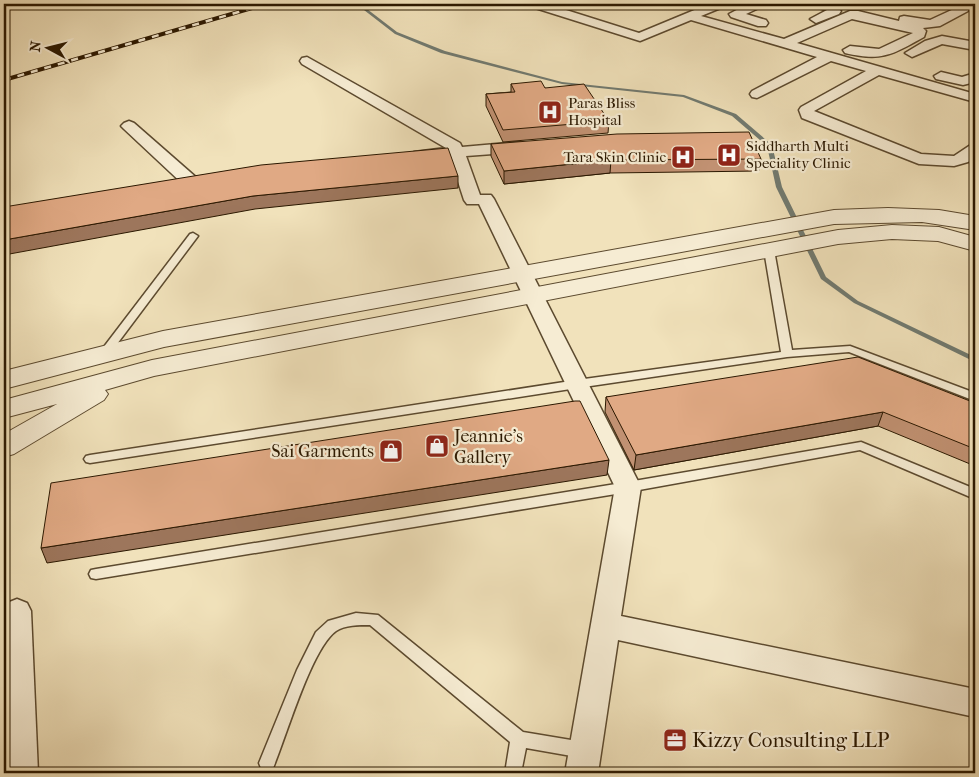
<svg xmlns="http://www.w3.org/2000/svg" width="979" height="777" font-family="'IM FELL French Canon',serif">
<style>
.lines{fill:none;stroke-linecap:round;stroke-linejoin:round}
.stream{fill:#717a70;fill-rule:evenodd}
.service-casing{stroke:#5c4a2f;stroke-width:3}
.minor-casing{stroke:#5c4a2f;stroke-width:3}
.tertiary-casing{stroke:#5c4a2f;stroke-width:2}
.service{fill:#f6ecd3;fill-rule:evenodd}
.minor{fill:#f6ecd3;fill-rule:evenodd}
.tertiary{fill:#f6ecd3;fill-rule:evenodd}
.rail-casing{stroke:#2b1800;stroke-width:4}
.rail{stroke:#f6ecd3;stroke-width:2.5;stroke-dasharray:7;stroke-linecap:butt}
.wall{fill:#c19172;stroke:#2b1800}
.shaded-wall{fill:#9d765c;stroke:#2b1800}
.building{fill:#e0a984;stroke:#2b1800}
.labels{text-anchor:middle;stroke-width:4.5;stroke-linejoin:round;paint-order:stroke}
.far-poi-label{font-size:15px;fill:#2b1800;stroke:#f6ecd3;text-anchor:start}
.poi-label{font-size:18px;fill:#2b1800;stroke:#f6ecd3;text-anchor:start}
.near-poi-label{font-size:21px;fill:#2b1800;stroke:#f6ecd3;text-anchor:start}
</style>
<rect width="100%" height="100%" fill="#f1e2bb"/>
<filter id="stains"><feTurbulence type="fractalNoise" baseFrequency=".004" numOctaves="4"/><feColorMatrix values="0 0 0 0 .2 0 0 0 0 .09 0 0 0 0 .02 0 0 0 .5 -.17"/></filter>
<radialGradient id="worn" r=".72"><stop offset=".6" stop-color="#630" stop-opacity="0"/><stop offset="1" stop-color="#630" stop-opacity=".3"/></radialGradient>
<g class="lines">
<path class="stream" d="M362 4H366L367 9 397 32 445 51 562 82 684 95 736 114 772 145 782 187 826 277 858 301 975 357V362L854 303 821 279 776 187 767 146 732 116 683 97 562 84 441 53 395 34 364 10Z"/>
<g class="service-casing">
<g id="service">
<path d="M193 233 198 236 108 356H100L99 354 100 352 190 234Z"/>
<path d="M769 247 774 250 792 350 850 346 975 393V401L849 352 787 357 577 388 90 463 86 462 84 459 86 456 90 455 577 380 781 352 764 250Z"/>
<path d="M861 442 975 489V499L860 450 628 492 96 579 91 578 89 574 91 570 96 569 628 482Z"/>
<path d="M356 613 378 615 523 732 583 742 589 745 591 750 589 755 583 758 526 748 521 773H505L510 742 370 625C359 625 345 625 336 631 311 649 286 738 273 768L267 771 261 768 259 763 297 670 316 632 328 621Z"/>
</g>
</g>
<g class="minor-casing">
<g id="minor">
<path d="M530 4H547L639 33 709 4H725L723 7 701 16 784 39 850 11H858L899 21 900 17 904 16 930 20 956 8 952 4H966L970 8 968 11 940 26 923 28 926 31 924 37C893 54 883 62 845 53L843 50 850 46 879 49 913 33 852 19 797 43 975 94V102L879 75 814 111 921 154 954 156 969 146 975 144V157L968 162 954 166 919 164 802 118 799 110 801 107 866 71 831 61 757 98 752 97 750 94 752 91 817 57 691 20 640 41 532 7Z"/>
<path d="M748 4H763L761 7 746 14 766 20 768 23 766 26H758L731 17 729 14Z"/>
<path d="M811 4H832L841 11 839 14 816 23 810 19 827 10 813 7Z"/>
<path d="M942 36 975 42V50L942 44 912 57 905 53 925 41Z"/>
<path d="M307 57 460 143 462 147 520 142 526 144 528 147 526 150 520 152 466 156 480 195H491L494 199 641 487 621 616 975 689V717L618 640 598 773H565L615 487 479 204H467L464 200 450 157 420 160 414 158 412 155 414 152 446 148 302 64 300 61 302 58Z"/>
<path d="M941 72 962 77 975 73V82L963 85 936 79 934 76Z"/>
<path d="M129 121 134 123 198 179 200 183 198 187H186L124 129 121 126 124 123Z"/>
<path d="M17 599 27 603 31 611 38 773H5L4 609 7 603Z"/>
</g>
</g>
<g class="tertiary-casing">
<g id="tertiary">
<path d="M888 208 939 210 975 216V230L922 222 834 224 164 347 4 389V371L163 331 834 210Z"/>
<path d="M892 225 939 227 975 237V251L938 241 892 239 838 244 154 376 105 390 108 394 104 400 14 454 4 457V434L57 404 4 418V400L152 360 838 230Z"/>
</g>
</g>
<use href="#service" class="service"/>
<use href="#minor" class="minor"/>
<use href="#tertiary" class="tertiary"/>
<g class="rail-casing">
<path id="rail" d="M4 80 266 4"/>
</g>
<use href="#rail" class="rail"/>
</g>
<g class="wall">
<path d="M511 84 545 88 609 121 608 133 503 142 486 106V94L511 92Z"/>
<path d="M491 144 761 159 759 171 610 173 504 184 491 156Z"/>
<path d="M606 397 975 403V466L878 426 634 470 605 412Z"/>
</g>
<g class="shaded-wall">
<path d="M611 160 610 173 504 184V171Z"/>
<path d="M458 176V188L255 209 4 255V240L253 196Z"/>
<path d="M883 412 878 426 634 470 636 455Z"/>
<path d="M609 460 607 475 47 563 41 548Z"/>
</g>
<g class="building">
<path d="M541 81 545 88 584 84 609 121 503 130 486 94 515 92 511 84Z"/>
<path d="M749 132 761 159 611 160 504 171 491 144 617 134Z"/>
<path d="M448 148 458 176 253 196 4 240V207L261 165Z"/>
<path d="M858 357 975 403V449L883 412 636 455 606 397Z"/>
<path d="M575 401H580L609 460 41 548 51 483Z"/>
</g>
<defs>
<g id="hospital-square" transform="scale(1.25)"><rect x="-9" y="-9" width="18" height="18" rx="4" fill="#8f2418" stroke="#f6ecd3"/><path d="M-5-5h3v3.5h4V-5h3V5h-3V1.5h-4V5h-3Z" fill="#fff"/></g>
<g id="shop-square" transform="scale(1.25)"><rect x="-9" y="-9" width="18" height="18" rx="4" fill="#8f2418" stroke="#f6ecd3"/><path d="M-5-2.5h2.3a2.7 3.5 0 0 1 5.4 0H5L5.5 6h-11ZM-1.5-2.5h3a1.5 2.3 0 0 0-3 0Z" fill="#fff"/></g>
<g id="office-square" transform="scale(1.25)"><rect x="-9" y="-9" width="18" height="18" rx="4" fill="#8f2418" stroke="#f6ecd3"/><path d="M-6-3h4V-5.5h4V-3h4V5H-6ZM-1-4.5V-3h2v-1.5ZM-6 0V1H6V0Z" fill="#fff"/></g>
</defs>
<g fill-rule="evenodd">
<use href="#hospital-square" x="550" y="112"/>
<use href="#hospital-square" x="729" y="155"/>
<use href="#hospital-square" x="683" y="157"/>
<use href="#shop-square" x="437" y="446"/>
<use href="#shop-square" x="391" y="451"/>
<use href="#office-square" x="675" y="740"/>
</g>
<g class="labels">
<g class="far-poi-label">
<text x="568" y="108">Paras Bliss<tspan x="568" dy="17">Hospital</tspan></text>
<text x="746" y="151">Siddharth Multi<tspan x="746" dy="17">Speciality Clinic</tspan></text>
<text x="666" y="162" text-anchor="end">Tara Skin Clinic</text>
</g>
<g class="poi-label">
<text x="454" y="442">Jeannie's<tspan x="454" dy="21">Gallery</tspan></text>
<text x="374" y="457" text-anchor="end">Sai Garments</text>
</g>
<g class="near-poi-label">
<text x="692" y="747">Kizzy Consulting LLP</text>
</g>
</g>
<rect width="979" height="777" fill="none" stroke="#f1e2bb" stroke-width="20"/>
<rect x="5" y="5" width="969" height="767" fill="none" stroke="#2b1800" stroke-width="2.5"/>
<rect x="10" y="10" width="959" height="757" fill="none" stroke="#2b1800"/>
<g transform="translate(48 48) rotate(277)" stroke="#f6ecd3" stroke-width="4" paint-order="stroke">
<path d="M0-4L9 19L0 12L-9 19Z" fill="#2b1800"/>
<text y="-8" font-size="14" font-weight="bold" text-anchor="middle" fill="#2b1800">N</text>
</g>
<rect width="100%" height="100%" filter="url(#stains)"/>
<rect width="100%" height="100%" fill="url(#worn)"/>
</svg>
